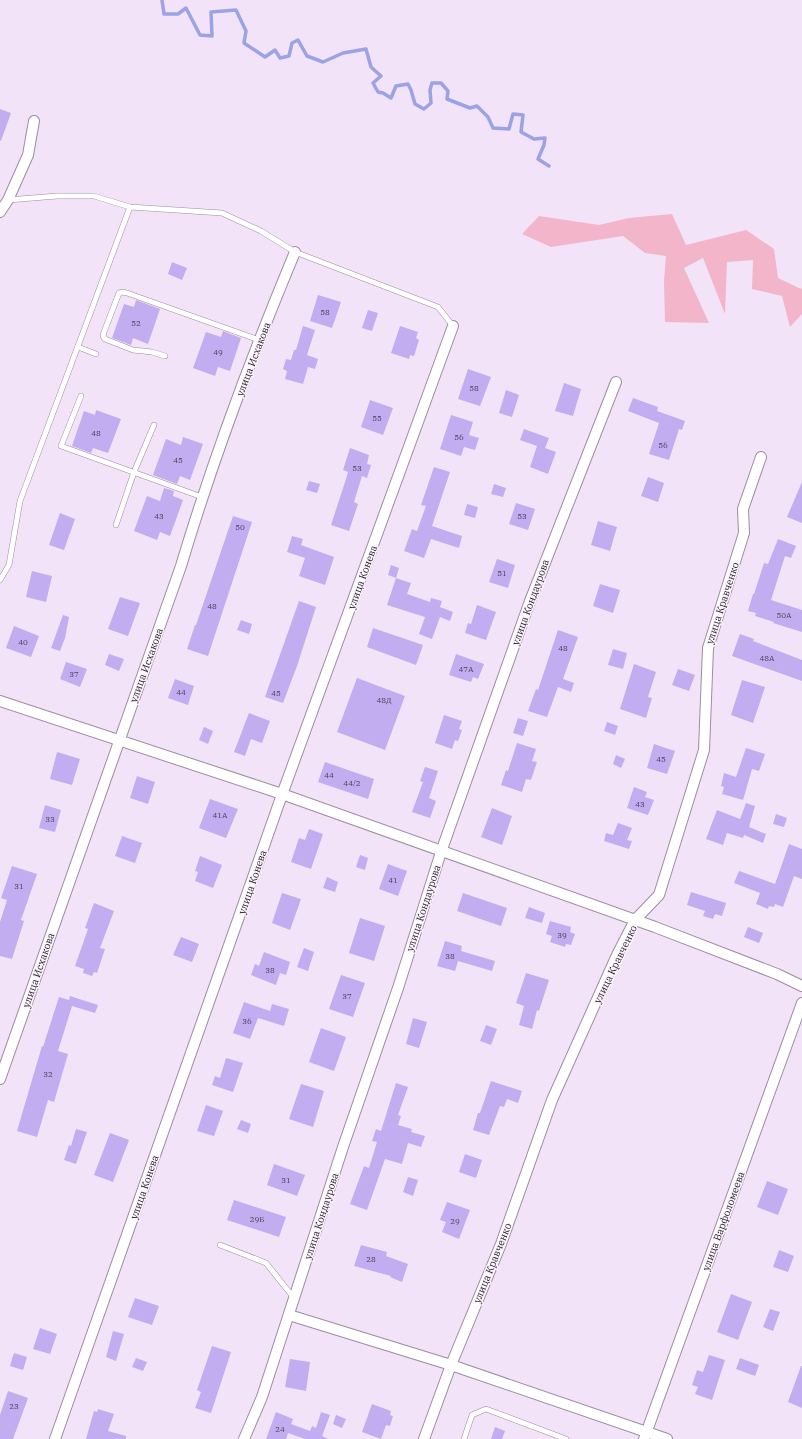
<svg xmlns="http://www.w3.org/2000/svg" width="802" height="1439" font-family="'IBM Plex Serif',serif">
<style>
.green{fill:#f3b5c9}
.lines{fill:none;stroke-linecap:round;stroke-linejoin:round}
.stream{stroke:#9ba3e5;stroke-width:3.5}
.building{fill:#c1adf0}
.service-casing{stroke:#9c8da1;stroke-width:6}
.minor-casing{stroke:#9c8da1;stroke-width:12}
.service{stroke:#fff;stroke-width:5}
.minor{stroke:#fff;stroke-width:10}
.labels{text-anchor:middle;stroke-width:3;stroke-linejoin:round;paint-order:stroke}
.number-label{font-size:8px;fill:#4c4259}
.street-label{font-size:10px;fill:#251f27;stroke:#fbf4fd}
</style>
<rect width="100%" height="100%" fill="#f3e3f9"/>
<path class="green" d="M672 214 686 245 746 230 774 249 778 278 801 289 802 288V314L790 327 782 296 752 289 753 260 727 262 725 314 703 258 684 268 709 323 665 322 664 281 666 256 645 253 623 236 551 247 522 234 539 216 599 225 629 218Z"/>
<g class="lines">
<path class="stream" d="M162 0 164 14H178L186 8 200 35 212 36 211 12 236 10 246 31 244 43 265 57 275 50 280 58 289 56 292 43 298 40 307 56 323 62 343 53 366 49 371 67 381 76 373 83 378 92 383 93 391 98 396 86 408 84 411 90 415 104 424 109 431 103 430 90 432 83H441L448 91 447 99 470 108 477 106 488 117 493 128 509 129 513 114 523 115 521 132 534 139 545 138 544 145 538 159 549 166"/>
</g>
<g class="building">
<path d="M0 109 11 113 1 141 0 140Z"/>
<path d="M172 262 187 268 182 280 168 274Z"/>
<path d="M318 295 341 302 332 328 310 321Z"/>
<path d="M136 300 160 309 148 344 133 338 131 345 112 338 124 304 134 307Z"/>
<path d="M368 310 378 313 372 331 362 328Z"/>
<path d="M303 326 315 330 307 355 318 359 315 369 308 367 303 384 285 379 287 371 283 369 286 359 291 360 294 350H296Z"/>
<path d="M400 326 418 332 416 338 419 340 414 356 410 355 409 359 391 353Z"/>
<path d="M223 331 241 338 230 371 218 367 215 376 193 368 206 332 221 337Z"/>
<path d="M468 369 491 377 480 406 458 399Z"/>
<path d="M564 383 581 389 573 416 555 411Z"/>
<path d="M506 390 519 395 512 417 499 413Z"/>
<path d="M633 398 658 407 657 411 685 421 682 430 679 429 669 460 649 454 659 423 628 411Z"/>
<path d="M370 400 393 408 383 435 361 427Z"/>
<path d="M96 410 121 419 108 453 93 448 91 453 72 446 84 411 95 415Z"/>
<path d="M451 415 473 422 469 435 479 438 475 450 464 447 461 456 440 449Z"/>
<path d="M524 429 549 438 545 448 556 452 548 474 530 467 537 446 520 440Z"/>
<path d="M183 437 203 444 190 480 180 476 177 484 153 475 166 439 181 445Z"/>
<path d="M350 448 369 455 367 464 371 465 367 478 362 476 354 502 358 504 349 531 331 525 345 482 348 472 343 470Z"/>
<path d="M434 467 450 472 432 526 462 536 459 548 431 539 424 558 404 551 412 529 417 531 426 506 421 505Z"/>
<path d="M648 477 664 483 658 502 641 496Z"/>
<path d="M309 481 320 484 317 493 306 490Z"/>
<path d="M802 482V523L787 517Z"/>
<path d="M494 484 506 488 503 497 491 494Z"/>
<path d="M164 488 174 491 173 496 183 500 170 536 160 532 157 540 134 531 147 496 160 501Z"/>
<path d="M516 503 535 509 528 530 509 524Z"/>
<path d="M467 504 478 507 475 518 464 515Z"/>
<path d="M60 513 75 519 64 550 49 545Z"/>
<path d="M233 516 252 522 208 656 187 649 195 625H196Z"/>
<path d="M598 521 617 527 610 551 591 545Z"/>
<path d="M292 536 303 539 301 545 334 557 325 585 299 576 305 558 287 552Z"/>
<path d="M778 539 796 546 791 558 785 556 771 600 802 610V632L773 623 774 622 755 616 756 613 748 611 753 594H754L764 563 768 564Z"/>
<path d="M497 559 515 565 508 588 489 582Z"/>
<path d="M391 565 399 568 396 578 388 575Z"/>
<path d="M32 571 52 576 46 602 26 597Z"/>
<path d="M396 578 411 583 407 594 430 602 431 598 442 601 440 607 453 612 450 621 440 617 432 639 419 634 425 617 387 605Z"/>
<path d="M600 584 620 590 613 613 593 606Z"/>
<path d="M120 597 140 603 128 636 108 629Z"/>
<path d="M299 601 316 607 297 666 283 703 265 697Z"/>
<path d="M477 605 496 612 486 640 465 633 468 623 471 624Z"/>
<path d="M63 615 69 617 65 638 60 651 51 648Z"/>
<path d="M241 620 252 624 249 634 237 630Z"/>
<path d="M14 626 39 636 31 657 6 648Z"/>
<path d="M373 628 423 645 416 665 367 647Z"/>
<path d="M558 630 578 637 563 679 574 683 571 692 558 687 547 717 528 711 536 689 538 690Z"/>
<path d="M740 634 754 639 753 641 802 660V681L732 656Z"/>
<path d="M613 649 627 653 623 669 608 665Z"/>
<path d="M109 654 124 659 119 671 105 665Z"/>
<path d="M456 654 484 664 478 679 473 677 471 682 449 675Z"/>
<path d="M66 662 87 669 80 687 60 679Z"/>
<path d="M634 664 656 672 648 697 652 698 646 718 620 709Z"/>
<path d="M678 669 695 675 689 691 672 685Z"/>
<path d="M357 678 405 696 385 750 337 732Z"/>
<path d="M175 679 194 686 188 705 168 698Z"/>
<path d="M742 680 765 687 753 723 731 715Z"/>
<path d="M249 713 270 721 262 743 251 739 245 756 234 752Z"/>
<path d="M444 715 462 721 459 729 462 730 458 741 455 740 452 749 435 743Z"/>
<path d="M518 718 528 721 523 736 513 733Z"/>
<path d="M607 722 618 726 615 735 604 731Z"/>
<path d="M204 727 213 731 208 744 199 740Z"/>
<path d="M517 743 536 749 532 761 537 762 531 780 526 779 522 792 501 785 506 770 508 771Z"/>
<path d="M654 744 675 751 667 774 647 768Z"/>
<path d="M746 748 765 754 759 771 752 769 743 800 722 794 724 787 721 786 724 773 736 777Z"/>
<path d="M57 752 80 759 72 785 50 779Z"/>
<path d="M616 755 625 759 621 768 613 764Z"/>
<path d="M325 762 374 779 368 799 318 782Z"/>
<path d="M425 767 438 771 429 798 436 801 430 818 412 812 423 782 420 781Z"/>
<path d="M137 776 155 782 148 804 130 798Z"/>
<path d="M634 787 647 792 645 797 654 800 648 815 627 808Z"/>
<path d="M210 799 238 809 226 838 199 828Z"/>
<path d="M746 803 755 806 749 827 766 834 763 843 744 835 743 838 727 833 723 845 706 839 717 810 740 819Z"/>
<path d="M45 805 61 810 55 832 39 828Z"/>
<path d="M492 808 512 816 502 845 481 837Z"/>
<path d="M776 814 787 818 784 827 773 824Z"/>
<path d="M618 823 632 828 627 840 632 841 629 849 604 841 606 833 613 835Z"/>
<path d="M309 829 323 834 311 869 291 862 299 838 305 840Z"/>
<path d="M122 836 142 843 135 863 115 856Z"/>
<path d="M789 844 802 849V879L794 876 783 907 775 904 774 907 769 906 768 909 756 904 760 893 734 883 739 871 775 884Z"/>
<path d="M360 855 368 858 365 870 356 867Z"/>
<path d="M200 856 222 865 213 888 195 881 198 872 195 871Z"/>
<path d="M388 864 407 871 398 896 379 889Z"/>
<path d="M12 866 37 874 21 920 24 921 12 959 0 956V922L7 900 1 898Z"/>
<path d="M327 877 338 882 335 892 323 888Z"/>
<path d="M691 892 726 903 722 916 715 914 713 919 703 916 705 911 687 905Z"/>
<path d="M282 893 301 899 290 930 272 923Z"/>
<path d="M463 893 507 908 501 926 457 911Z"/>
<path d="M94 903 114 911 100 948 105 949 97 973 94 972 92 976 83 973 84 969 75 966 88 929 85 928Z"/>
<path d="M529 907 545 913 542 923 525 918Z"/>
<path d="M360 918 385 926 374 961 349 953Z"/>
<path d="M550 921 571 927 570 932 575 934 571 945 566 944 565 947 550 942 552 936 546 934Z"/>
<path d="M748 927 763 933 759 943 744 937Z"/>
<path d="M181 937 199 944 192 962 173 955Z"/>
<path d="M445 941 462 946 461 951 495 961 492 971 458 961 455 971 437 966Z"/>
<path d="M304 948 314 952 308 971 297 967Z"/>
<path d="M264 952 290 962 286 975 280 973 276 985 251 975 255 964 259 966Z"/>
<path d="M526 973 549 980 539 1011 537 1010 532 1029 519 1025 524 1006 516 1003Z"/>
<path d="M341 975 365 983 353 1017 329 1009Z"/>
<path d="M70 996 98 1005 95 1013 72 1006 58 1051 68 1054 54 1102 48 1100 37 1137 17 1131 42 1046 43 1047 59 997 69 1000Z"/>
<path d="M244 1002 270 1011 272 1004 289 1009 284 1026 258 1018 250 1039 233 1033Z"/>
<path d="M413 1018 427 1022 419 1048 406 1044Z"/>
<path d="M486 1025 497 1029 491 1045 480 1041Z"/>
<path d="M321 1028 346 1037 334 1071 309 1062Z"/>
<path d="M226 1058 243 1063 233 1092 212 1085 215 1076 220 1078Z"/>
<path d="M491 1081 522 1091 518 1103 507 1099 504 1107 500 1106 489 1135 473 1130 478 1113H480Z"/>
<path d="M396 1083 408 1087 398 1115 401 1116 398 1125 412 1129 411 1132 425 1136 421 1147 408 1143 402 1164 385 1159 367 1210 350 1204 364 1166 369 1168 377 1142 372 1141 376 1129 381 1131Z"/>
<path d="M301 1084 324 1091 313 1127 289 1119Z"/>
<path d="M206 1105 223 1111 214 1136 197 1131Z"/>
<path d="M241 1120 251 1124 248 1133 237 1129Z"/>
<path d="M76 1129 87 1132 76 1164 64 1160 69 1145 71 1146Z"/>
<path d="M110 1133 129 1140 113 1182 94 1175Z"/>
<path d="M465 1154 482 1160 476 1178 459 1172Z"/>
<path d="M274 1164 305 1175 297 1196 267 1185Z"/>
<path d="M408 1177 418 1180 413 1196 403 1192Z"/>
<path d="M767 1181 788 1189 778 1215 757 1207Z"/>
<path d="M234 1200 286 1217 279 1237 227 1220Z"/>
<path d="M447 1202 470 1210 459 1239 442 1232 446 1222 440 1220Z"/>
<path d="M361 1245 387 1252 386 1256 408 1264 402 1282 390 1277 391 1276 354 1266Z"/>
<path d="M779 1250 794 1256 788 1272 773 1267Z"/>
<path d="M731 1294 752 1302 738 1340 717 1332Z"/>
<path d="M135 1298 159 1306 152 1325 128 1317Z"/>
<path d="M770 1309 780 1312 773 1331 763 1327Z"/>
<path d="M40 1328 57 1334 50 1354 33 1349Z"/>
<path d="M113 1331 124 1334 116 1361 106 1357Z"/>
<path d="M212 1346 231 1352 211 1413 195 1408 201 1392 197 1390Z"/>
<path d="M14 1353 27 1357 23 1370 10 1366Z"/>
<path d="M709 1355 725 1360 712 1400 695 1394 698 1387 692 1385 697 1370 703 1372Z"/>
<path d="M136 1358 147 1362 143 1371 132 1367Z"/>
<path d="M740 1358 759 1365 755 1376 736 1369Z"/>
<path d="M290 1359 310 1362 306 1391 285 1387Z"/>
<path d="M801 1366H802V1408L788 1402Z"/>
<path d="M8 1391 28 1398 13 1439H0V1415Z"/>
<path d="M372 1404 391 1411 390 1415 393 1416 390 1426 386 1425 381 1439 362 1432Z"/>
<path d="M98 1409 114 1414 108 1431 126 1436V1439H86L94 1411 97 1412Z"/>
<path d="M276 1412 293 1419 291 1424 310 1431 312 1426 316 1428 321 1412 330 1415 322 1436 328 1439H305L288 1433 286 1439H266Z"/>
<path d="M336 1415 346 1419 342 1428 333 1424Z"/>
<path d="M495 1427 505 1431 502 1439H491Z"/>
</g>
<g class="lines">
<g class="service-casing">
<g id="service">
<path d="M8 200 57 196H94L130 207 222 213 261 231 295 252 438 307 453 326"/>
<path d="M78 347 96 354"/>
<path d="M165 356 152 352 133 350 105 339 103 336 104 332 119 293 122 292 127 293 259 340"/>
<path d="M81 396 61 446 202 497"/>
<path d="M116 525 134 472 154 425"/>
<path d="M0 580 9 565 20 501 130 207"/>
<path d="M220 1245 266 1263 294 1298"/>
<path d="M464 1439 472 1415 486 1409 566 1439"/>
</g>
</g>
<g class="minor-casing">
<g id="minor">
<path d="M0 212 8 200 28 155 34 121"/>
<path d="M0 701 282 794 655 927 777 974 802 986"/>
<path d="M0 1079 181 566C213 459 252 355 295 252"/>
<path d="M289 1315 451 1365 667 1439"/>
<path d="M55 1439 284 789 453 326"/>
<path d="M244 1439 262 1397 343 1147 398 988 441 852 530 601 616 382"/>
<path d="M424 1439 451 1365 501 1244 552 1100 617 955 635 920 659 895 704 750 708 648 744 533 743 509 761 457"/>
<path d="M644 1439 802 1003"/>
</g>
</g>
<use href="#service" class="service"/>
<use href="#minor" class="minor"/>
</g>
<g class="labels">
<g class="number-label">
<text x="325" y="315">58</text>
<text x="136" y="326">52</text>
<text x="218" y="355">49</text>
<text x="474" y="391">58</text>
<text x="377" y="421">55</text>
<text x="96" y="436">48</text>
<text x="459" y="440">56</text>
<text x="663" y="448">56</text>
<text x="178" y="463">45</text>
<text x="357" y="471">53</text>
<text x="159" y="519">43</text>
<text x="522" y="519">53</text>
<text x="240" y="530">50</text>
<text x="502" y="576">51</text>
<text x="212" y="609">48</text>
<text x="784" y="618">50А</text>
<text x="23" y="645">40</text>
<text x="563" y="651">48</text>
<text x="767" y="661">48А</text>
<text x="466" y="672">47А</text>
<text x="74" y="677">37</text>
<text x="181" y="695">44</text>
<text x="276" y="696">45</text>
<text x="384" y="703">48Д</text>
<text x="661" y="762">45</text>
<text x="329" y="778">44</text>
<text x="352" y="786">44/2</text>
<text x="640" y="807">43</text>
<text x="220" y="818">41А</text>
<text x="50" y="822">33</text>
<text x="393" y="883">41</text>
<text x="19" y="889">31</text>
<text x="562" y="938">39</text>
<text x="450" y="959">38</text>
<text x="270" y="973">38</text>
<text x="347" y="999">37</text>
<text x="247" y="1024">36</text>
<text x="48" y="1077">32</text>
<text x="286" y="1183">31</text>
<text x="257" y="1222">29Б</text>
<text x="455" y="1224">29</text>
<text x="371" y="1262">28</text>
<text x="14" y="1409">23</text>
<text x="280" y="1432">24</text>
</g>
<g class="street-label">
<text transform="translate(253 359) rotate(-69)" y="4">улица Исхакова</text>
<text transform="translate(362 577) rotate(-70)" y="4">улица Конева</text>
<text transform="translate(530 602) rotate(-70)" y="4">улица Кондаурова</text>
<text transform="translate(722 603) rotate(-72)" y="4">улица Кравченко</text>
<text transform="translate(146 665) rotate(-70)" y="4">улица Исхакова</text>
<text transform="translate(252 882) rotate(-71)" y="4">улица Конева</text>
<text transform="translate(423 908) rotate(-72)" y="4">улица Кондаурова</text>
<text transform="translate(615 964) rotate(-64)" y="4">улица Кравченко</text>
<text transform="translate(38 970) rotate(-71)" y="4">улица Исхакова</text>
<text transform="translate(144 1187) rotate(-71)" y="4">улица Конева</text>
<text transform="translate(321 1216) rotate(-72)" y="4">улица Кондаурова</text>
<text transform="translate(723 1221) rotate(-70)" y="4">улица Варфоломеева</text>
<text transform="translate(492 1263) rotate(-68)" y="4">улица Кравченко</text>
</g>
</g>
</svg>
